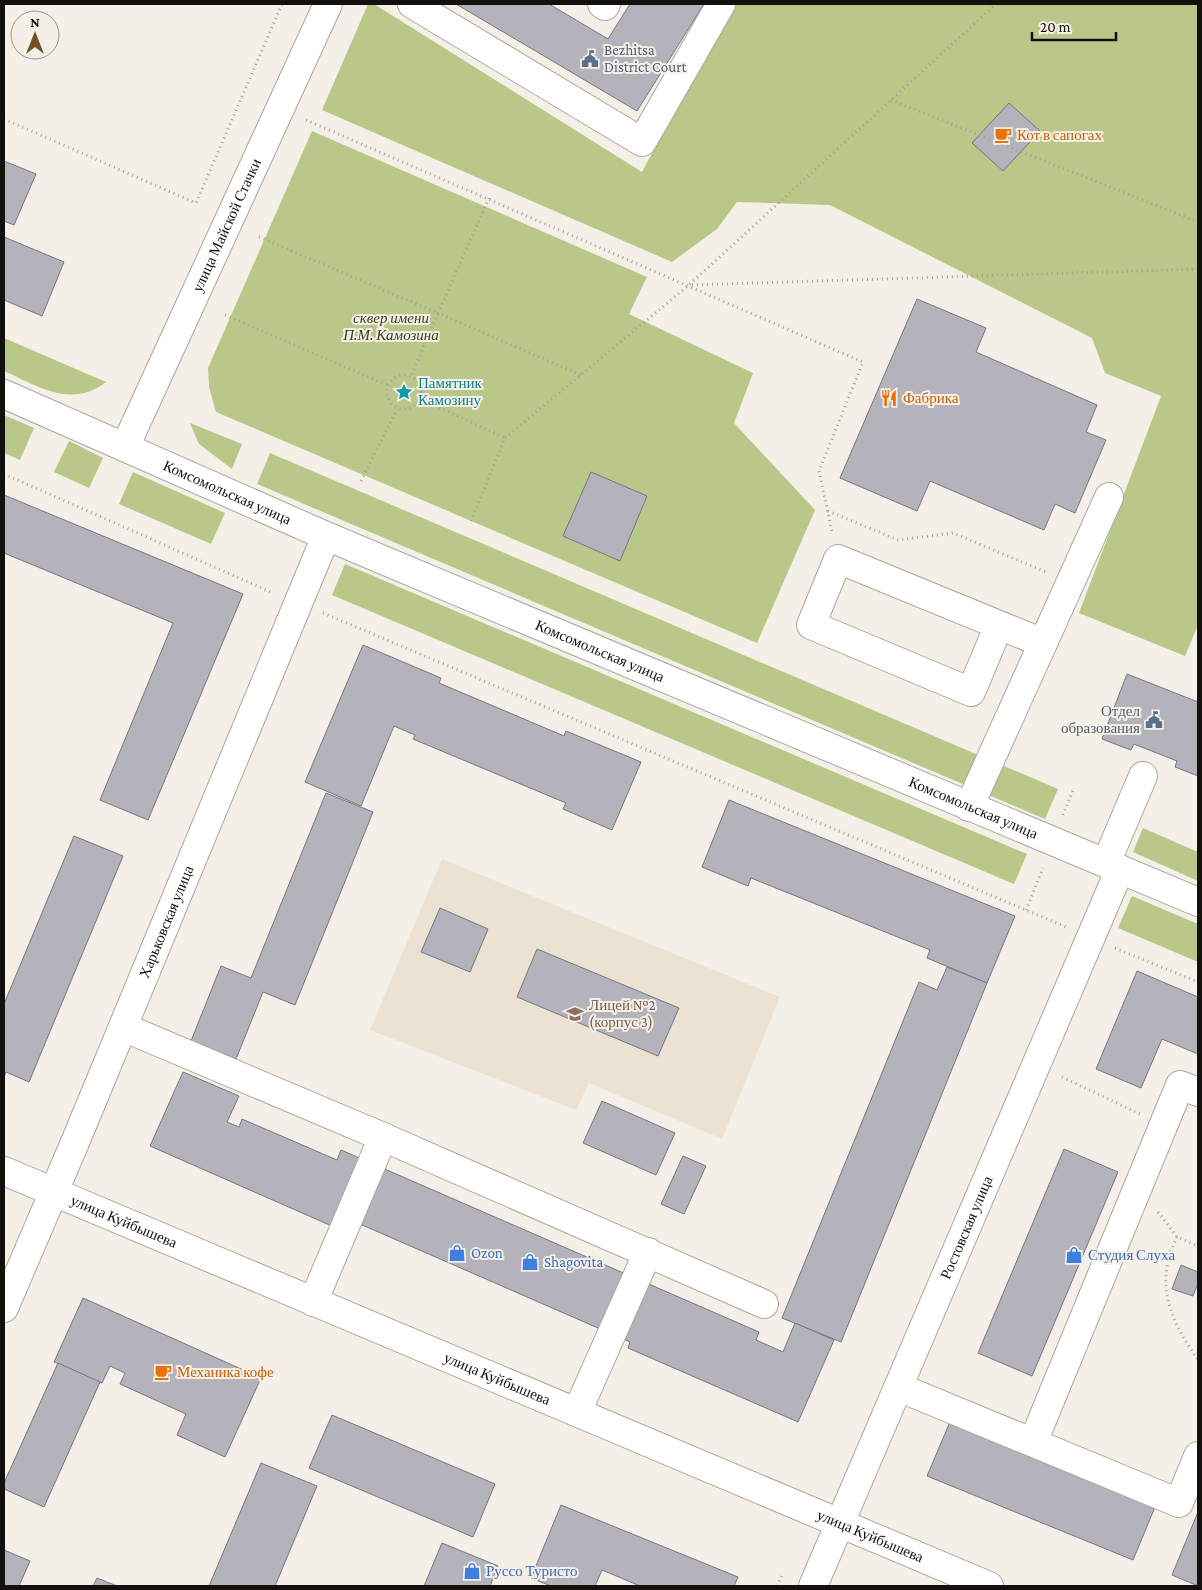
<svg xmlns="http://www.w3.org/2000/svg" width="1202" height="1590" font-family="'Crimson Pro',serif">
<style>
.built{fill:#ebe2d3}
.green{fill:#b9c788}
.building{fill:#b4b2bb;stroke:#78767f}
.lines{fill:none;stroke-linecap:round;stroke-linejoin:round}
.minor-casing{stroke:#aca79f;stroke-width:30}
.major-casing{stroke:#aca79f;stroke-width:30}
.path{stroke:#a3a099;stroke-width:3;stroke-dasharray:1 4;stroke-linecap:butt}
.minor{stroke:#fff;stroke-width:28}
.major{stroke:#fff;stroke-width:28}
.labels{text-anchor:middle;stroke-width:4;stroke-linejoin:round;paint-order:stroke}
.service-label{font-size:15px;fill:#4e5e75;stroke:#f5f0e7;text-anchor:start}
.food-label{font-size:15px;fill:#c56008;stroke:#f5f0e7;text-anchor:start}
.street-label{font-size:15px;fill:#13110e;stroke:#f5f0e7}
.park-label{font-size:15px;font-style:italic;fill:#373f19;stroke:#f5f0e7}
.culture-label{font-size:15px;fill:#0d838f;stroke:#f5f0e7;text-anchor:start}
.education-label{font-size:15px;fill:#785e54;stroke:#f5f0e7;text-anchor:start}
.shop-label{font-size:15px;fill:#366cbe;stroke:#f5f0e7;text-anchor:start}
</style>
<rect width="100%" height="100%" fill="#f5f0e7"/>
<path class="built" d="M442 859 780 997 722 1139 589 1083 576 1110 370 1030Z"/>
<g class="green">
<path d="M368 4H374L642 172 732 4H1198V625L1185 656 1079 613 1161 396 1105 373 1092 338 830 205 737 202 717 229 672 262 322 110Z"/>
<path d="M312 131 647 277 629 314 753 373 734 423 815 510 757 643 216 412 209 387 208 368Z"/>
<path d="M4 338 106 382C71 409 38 386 4 371Z"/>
<path d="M4 415 34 428 20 460 4 453Z"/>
<path d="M190 423 242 444 232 469 199 444Z"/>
<path d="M69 441 103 458 89 488 54 472Z"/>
<path d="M270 453 1058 789 1045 819 257 484Z"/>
<path d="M133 472 225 513 211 544 119 504Z"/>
<path d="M345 564 1027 854 1014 884 332 595Z"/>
<path d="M1143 828 1198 852V881L1133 852Z"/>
<path d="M1132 896 1198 924V962L1118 928Z"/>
</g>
<g class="building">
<path d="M456 4H549L608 39 630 4H704L637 111Z"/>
<path d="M1009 103 1040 131 1003 171 972 143Z"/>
<path d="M4 161 36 174 14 225 4 221Z"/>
<path d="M4 237 64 262 42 316 4 300Z"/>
<path d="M917 299 986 328 976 352 1097 405 1086 432 1106 440 1075 513 1055 504 1044 530 930 481 917 511 840 478Z"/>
<path d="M591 472 647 496 620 561 563 536Z"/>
<path d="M4 495 243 594 148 820 100 800 173 623 4 553Z"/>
<path d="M363 645 441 678 439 683 564 736 566 731 641 762 612 830 563 809 566 803 413 739 415 735 394 726 361 806 305 782Z"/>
<path d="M1127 674 1198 702V776L1175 767 1177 761 1134 744 1131 750 1102 739Z"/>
<path d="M326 793 373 812 295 1005 263 992 236 1059 191 1041 221 966 251 978Z"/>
<path d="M729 800 1015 916 987 983 927 958 930 950 751 878 748 886 702 867Z"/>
<path d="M74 836 123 856 29 1082 6 1072 4 1077V1004Z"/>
<path d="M440 908 488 929 470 972 421 952Z"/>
<path d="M537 949 679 1008 658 1056 517 997Z"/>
<path d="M947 967 987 983 841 1342 782 1318 919 982 937 990Z"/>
<path d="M1137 971 1198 997V1054L1162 1039 1141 1088 1096 1069Z"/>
<path d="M183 1072 239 1096 227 1122 239 1127 242 1119 337 1160 341 1150 759 1332 756 1340 783 1352 795 1323 834 1340 798 1422 628 1348 630 1342 360 1224 334 1227 150 1146Z"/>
<path d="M602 1101 675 1133 656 1175 583 1143Z"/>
<path d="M1064 1149 1118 1172 1032 1376 978 1353Z"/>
<path d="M683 1156 706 1166 684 1214 661 1204Z"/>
<path d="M1181 1265 1198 1272V1283L1193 1296 1172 1289Z"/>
<path d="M83 1298 261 1378 225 1457 177 1435 186 1414 120 1384 125 1373 110 1366 102 1383 54 1362Z"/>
<path d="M58 1363 100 1382 44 1507 4 1489V1483Z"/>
<path d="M332 1415 495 1484 473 1537 309 1468Z"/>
<path d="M950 1422 1155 1507 1133 1560 927 1476Z"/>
<path d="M261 1463 317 1486 275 1586H209Z"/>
<path d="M561 1505 738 1577 734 1586H640L602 1570 595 1586H551L531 1578Z"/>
<path d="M1198 1512V1586L1172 1575Z"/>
<path d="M442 1543 498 1566 490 1586H424Z"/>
<path d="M4 1550 30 1561 19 1586H4Z"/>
<path d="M97 1578 117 1586H93Z"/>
</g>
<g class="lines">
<g class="minor-casing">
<g id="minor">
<path d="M412 4 642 142 721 4"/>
<path d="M602 4 605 6 606 4"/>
<path id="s1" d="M4 394 326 536 1198 902"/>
<path id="s2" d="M125 447 328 4"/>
<path d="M999 625 971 692 811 625 838 559 1043 643"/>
<path d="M969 807 1109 497"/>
<path d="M1106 863 1143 776"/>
<path d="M123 1027 383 1137 764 1304"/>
<path d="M313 1302 383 1137"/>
<path id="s3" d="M4 1308 76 1140 326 536"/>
<path d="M898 1387 1179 1503 1198 1456"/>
<path d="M577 1412 648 1252"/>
<path d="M1033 1442 1180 1085 1198 1092"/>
<path id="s4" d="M813 1586 1120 869"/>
</g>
</g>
<g class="major-casing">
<g id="major">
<path id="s5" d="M4 1171 989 1586"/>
</g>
</g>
<g class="path">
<path d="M891 100 1198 222"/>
<path d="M4 119 196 203 282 4"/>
<path d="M306 120 863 362 819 471 832 532"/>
<path d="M489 198 438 313 581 375"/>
<path d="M259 237 438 313 411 376"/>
<path d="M692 285 1198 269"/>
<path d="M225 315 387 385"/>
<circle cx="404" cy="392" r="17"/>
<path d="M421 399 505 438"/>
<path d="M4 474 273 593"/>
<path d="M361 481 397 409"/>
<path d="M828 511 898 540 953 533 1046 572"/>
<path d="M471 521 505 438 689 285 996 4"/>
<path d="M323 613 1066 927"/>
<path d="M1063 815 1074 788"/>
<path d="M1026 910 1043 868"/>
<path d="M1115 948 1198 982"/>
<path d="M1062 1077 1140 1114"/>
<path d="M1158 1212 1177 1237 1198 1246"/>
<path d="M1177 1237C1173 1246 1168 1257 1167 1267 1161 1301 1179 1333 1198 1360"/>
<path d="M777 1586 783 1573"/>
</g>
<use href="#minor" class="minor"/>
<use href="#major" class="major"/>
</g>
<defs>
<g id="civic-bare" transform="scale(1.35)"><path d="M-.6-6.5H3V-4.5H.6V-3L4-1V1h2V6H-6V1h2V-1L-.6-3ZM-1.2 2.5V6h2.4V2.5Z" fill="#5c6f8a" stroke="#f5f0e7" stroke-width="2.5" paint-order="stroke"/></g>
<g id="cafe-bare" transform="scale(1.35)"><path d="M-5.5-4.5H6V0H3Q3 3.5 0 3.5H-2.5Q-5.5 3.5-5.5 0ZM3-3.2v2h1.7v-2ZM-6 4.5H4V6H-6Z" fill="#e8710a" stroke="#f5f0e7" stroke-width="2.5" paint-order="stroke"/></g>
<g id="sight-bare" transform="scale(1.35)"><path d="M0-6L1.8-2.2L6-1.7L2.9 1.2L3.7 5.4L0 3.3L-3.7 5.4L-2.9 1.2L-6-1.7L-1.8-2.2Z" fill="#0f9aa8" stroke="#f5f0e7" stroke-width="2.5" paint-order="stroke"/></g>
<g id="restaurant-bare" transform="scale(1.35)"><path d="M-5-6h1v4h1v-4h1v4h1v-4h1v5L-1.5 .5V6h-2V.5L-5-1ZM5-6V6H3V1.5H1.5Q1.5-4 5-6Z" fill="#e8710a" stroke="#f5f0e7" stroke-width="2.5" paint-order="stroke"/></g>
<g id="school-bare" transform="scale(1.35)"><path d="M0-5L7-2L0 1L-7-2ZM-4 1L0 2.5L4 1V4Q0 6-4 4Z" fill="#8d6e63" stroke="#f5f0e7" stroke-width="2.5" paint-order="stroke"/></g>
<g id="shop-bare" transform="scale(1.35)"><path d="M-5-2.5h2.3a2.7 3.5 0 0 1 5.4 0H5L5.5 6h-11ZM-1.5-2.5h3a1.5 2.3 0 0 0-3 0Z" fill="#3f7fe0" stroke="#f5f0e7" stroke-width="2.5" paint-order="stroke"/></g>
</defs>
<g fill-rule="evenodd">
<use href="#civic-bare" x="590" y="59"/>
<use href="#cafe-bare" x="1003" y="135"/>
<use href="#sight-bare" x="404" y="392"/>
<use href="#restaurant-bare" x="889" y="398"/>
<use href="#civic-bare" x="1154" y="720"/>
<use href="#school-bare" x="575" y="1014"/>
<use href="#shop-bare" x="457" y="1253"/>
<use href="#shop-bare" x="1074" y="1255"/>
<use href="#shop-bare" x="530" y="1262"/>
<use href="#cafe-bare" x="163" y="1372"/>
<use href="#shop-bare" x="472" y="1571"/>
</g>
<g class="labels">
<g class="service-label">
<text x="604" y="55">Bezhitsa<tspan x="604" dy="17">District Court</tspan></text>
<text x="1140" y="716" text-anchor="end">Отдел<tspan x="1140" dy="17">образования</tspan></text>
</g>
<g class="food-label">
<text x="1017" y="140">Кот в сапогах</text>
<text x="903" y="403">Фабрика</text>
<text x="177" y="1377">Механика кофе</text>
</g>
<g class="street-label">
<text dy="5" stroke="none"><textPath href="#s2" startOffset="244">улица Майской Стачки</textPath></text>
<text dy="5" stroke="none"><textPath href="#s1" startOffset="244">Комсомольская улица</textPath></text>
<text dy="5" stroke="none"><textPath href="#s1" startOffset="649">Комсомольская улица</textPath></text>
<text dy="5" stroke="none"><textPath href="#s1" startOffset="1054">Комсомольская улица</textPath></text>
<text dy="5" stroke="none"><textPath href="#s3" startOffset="419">Харьковская улица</textPath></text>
<text dy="5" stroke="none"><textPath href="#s5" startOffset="130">улица Куйбышева</textPath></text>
<text dy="5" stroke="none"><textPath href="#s4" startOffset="390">Ростовская улица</textPath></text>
<text dy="5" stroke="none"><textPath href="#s5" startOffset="535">улица Куйбышева</textPath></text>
<text dy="5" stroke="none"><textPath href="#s5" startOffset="940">улица Куйбышева</textPath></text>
</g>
<g class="park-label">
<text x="391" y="323">сквер имени<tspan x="391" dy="17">П.М. Камозина</tspan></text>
</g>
<g class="culture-label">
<text x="418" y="388">Памятник<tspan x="418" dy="17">Камозину</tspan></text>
</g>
<g class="education-label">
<text x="589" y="1010">Лицей №2<tspan x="589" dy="17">(корпус 3)</tspan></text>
</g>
<g class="shop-label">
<text x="471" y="1258">Ozon</text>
<text x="1088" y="1260">Студия Слуха</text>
<text x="544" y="1267">Shagovita</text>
<text x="486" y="1576">Руссо Туристо</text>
</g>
</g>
<rect width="1202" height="1590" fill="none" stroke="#13110e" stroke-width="10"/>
<g transform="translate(35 35)"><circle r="24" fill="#f5f0e7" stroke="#9b9790"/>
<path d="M0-4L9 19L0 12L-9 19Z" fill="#725328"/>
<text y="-8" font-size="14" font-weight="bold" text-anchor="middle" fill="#13110e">N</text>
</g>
<path d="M1032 32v8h84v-8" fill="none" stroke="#13110e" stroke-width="2.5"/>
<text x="1040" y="32" font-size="15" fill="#13110e" stroke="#f5f0e7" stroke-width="4" paint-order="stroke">20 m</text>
</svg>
